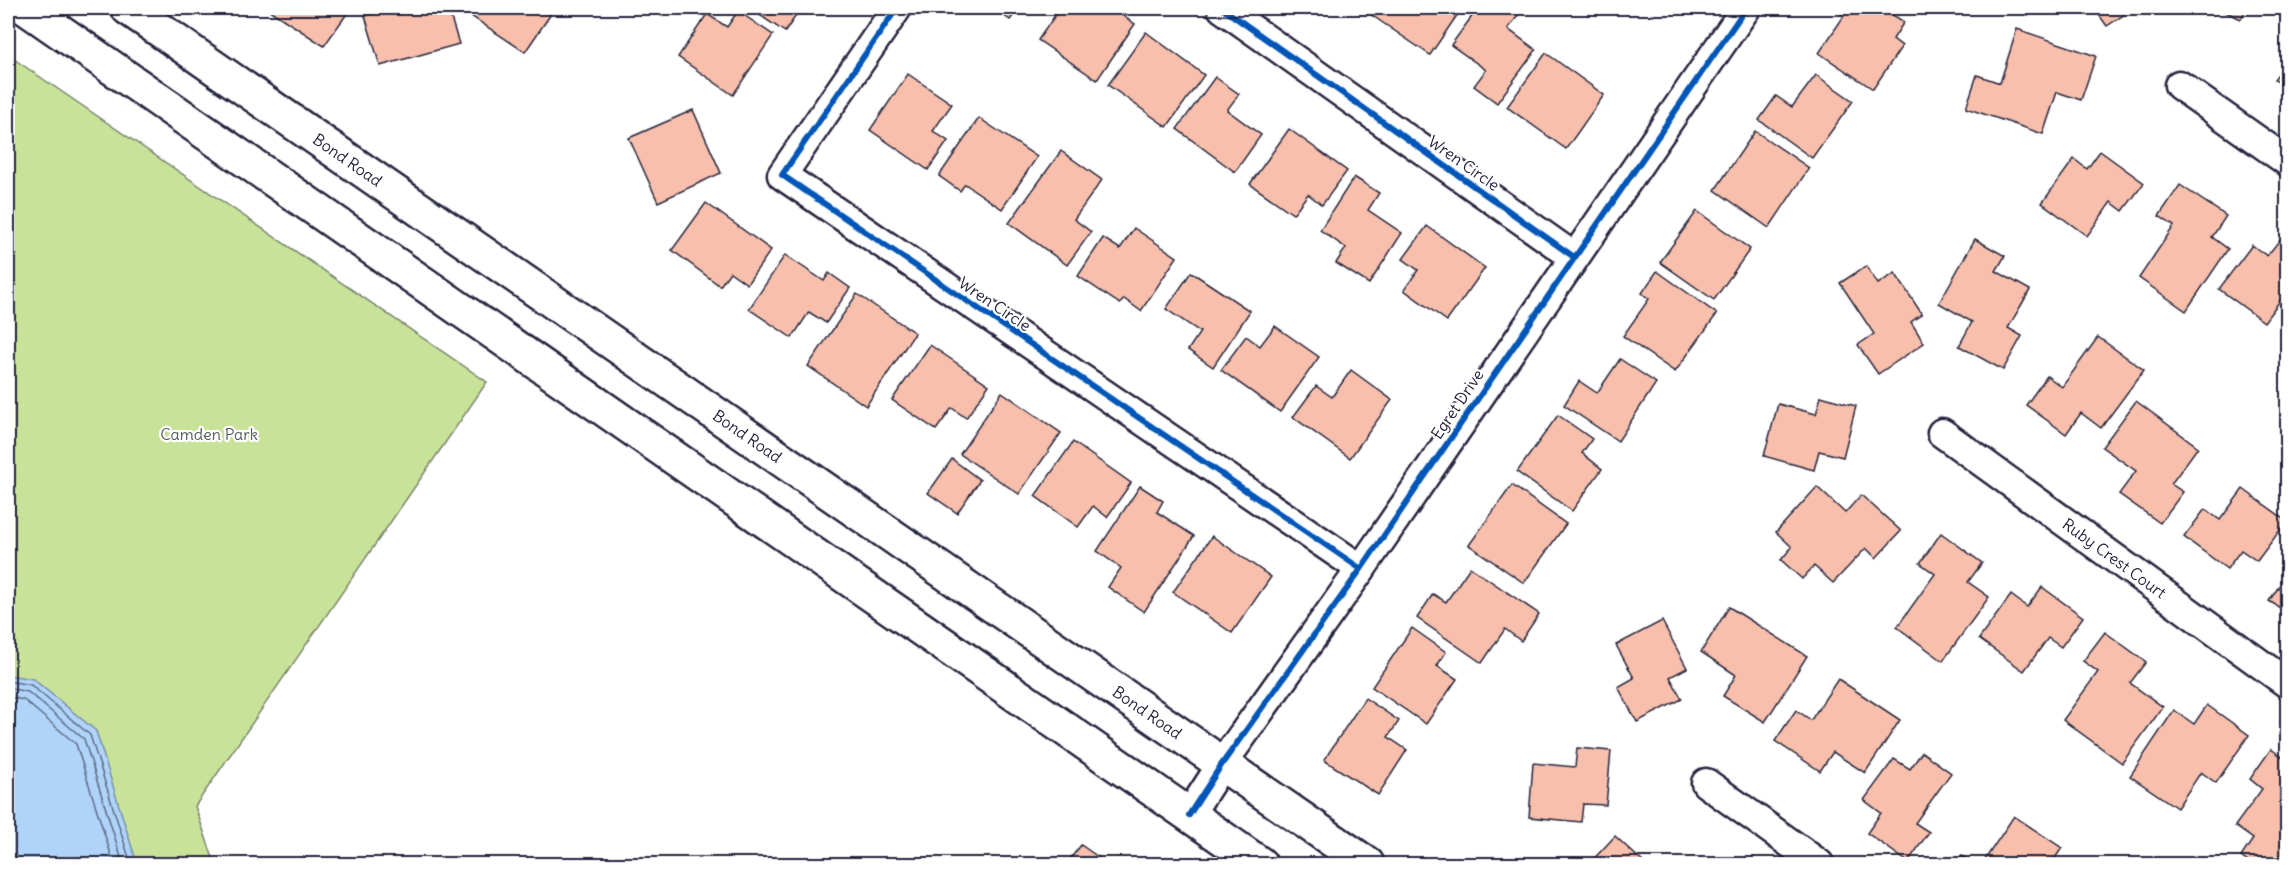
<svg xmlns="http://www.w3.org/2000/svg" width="2295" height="872" font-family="Delius,sans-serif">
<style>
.green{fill:#c8e399;stroke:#75826a;stroke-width:1.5}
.water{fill:#b0d4f9;stroke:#778dad;stroke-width:1.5}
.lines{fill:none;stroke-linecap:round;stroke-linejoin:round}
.shore{stroke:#5b6987;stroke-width:1.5}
.building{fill:#f7bfac;stroke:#22223b;stroke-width:1.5}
.minor-casing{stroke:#22223b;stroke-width:33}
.primary-casing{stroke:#22223b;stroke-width:38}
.minor{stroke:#fff;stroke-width:28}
.primary{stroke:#fff;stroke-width:33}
.cycleway-casing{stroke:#fff;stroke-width:10}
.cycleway{stroke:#0057b8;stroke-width:6}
.labels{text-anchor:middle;stroke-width:4.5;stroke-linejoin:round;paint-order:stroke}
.street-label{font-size:16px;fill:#22223b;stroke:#fff}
.park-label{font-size:16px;fill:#545c57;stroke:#fff}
</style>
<rect width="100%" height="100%" fill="#fff"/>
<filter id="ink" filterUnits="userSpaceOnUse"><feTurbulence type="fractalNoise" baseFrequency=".0167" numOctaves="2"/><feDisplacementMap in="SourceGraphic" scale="12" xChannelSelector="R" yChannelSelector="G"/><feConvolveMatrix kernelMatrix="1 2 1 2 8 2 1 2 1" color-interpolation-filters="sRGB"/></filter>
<g filter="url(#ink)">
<path class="green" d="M8 55 487 382 195 806 215 864H8Z"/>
<path class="water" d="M8 675 33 679 96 731 137 864H8Z"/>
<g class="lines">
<g class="shore">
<path d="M8 681 31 685 90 735 131 864"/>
<path d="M8 688 28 692 84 739 123 864"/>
<path d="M8 697 24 700 76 744 114 864"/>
</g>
</g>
<g class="building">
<path d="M266 8H351L324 46Z"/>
<path d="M395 8H448L459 44 380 66 365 16Z"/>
<path d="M473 8H555L525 52 468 14Z"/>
<path d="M749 8H801L785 32Z"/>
<path d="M993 8H1019L1010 20Z"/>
<path d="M1060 8H1111L1135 24 1097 80 1038 40Z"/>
<path d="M1366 8H1462L1430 55 1364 10Z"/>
<path d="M1478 8H1510L1519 14 1508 29 1536 50 1497 103 1474 86 1486 70 1451 45Z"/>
<path d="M1839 8H1882L1904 22 1893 39 1902 46 1873 89 1819 53 1844 16 1837 11Z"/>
<path d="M1905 8H1919L1915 14Z"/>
<path d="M2094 8H2134L2107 26Z"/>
<path d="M2217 8H2247L2241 19Z"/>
<path d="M738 11 773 35 733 95 678 57 707 14 727 27Z"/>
<path d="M2017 29 2096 56 2081 100 2057 92 2043 134 1966 108 1977 75 2000 83Z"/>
<path d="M1146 32 1204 75 1167 127 1108 85Z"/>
<path d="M1546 53 1604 95 1566 149 1507 107Z"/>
<path d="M2288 61V89L2274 79Z"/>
<path d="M908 74 952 104 933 131 948 141 928 170 870 130Z"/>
<path d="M1816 75 1853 101 1812 158 1759 120 1776 96 1792 107Z"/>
<path d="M1215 77 1239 94 1227 110 1261 135 1235 172 1177 129Z"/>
<path d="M693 110 721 173 658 202 629 138Z"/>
<path d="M979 118 1037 157 1002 209 965 184 960 191 939 176Z"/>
<path d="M1289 129 1347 171 1322 205 1308 194 1293 214 1250 184Z"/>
<path d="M1755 131 1809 168 1769 228 1715 190Z"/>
<path d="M1061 151 1102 180 1074 219 1091 232 1067 265 1009 223Z"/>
<path d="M2100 151 2144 183 2123 211 2111 202 2087 236 2042 203 2074 159 2087 169Z"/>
<path d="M1354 177 1379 193 1368 210 1402 233 1369 284 1336 263 1346 248 1320 230Z"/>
<path d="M2180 185 2226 216 2212 237 2228 249 2186 311 2139 278 2174 226 2159 216Z"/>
<path d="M706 203 771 250 747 284 730 272 720 286 672 250Z"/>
<path d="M1697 211 1750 249 1714 300 1660 262Z"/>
<path d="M1427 226 1485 268 1447 321 1404 290 1418 270 1403 259Z"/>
<path d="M1134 228 1177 257 1141 311 1124 299 1120 304 1078 276 1103 238 1120 249Z"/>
<path d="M2282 237 2288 242V290L2264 322 2219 289 2252 245 2267 256Z"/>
<path d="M1975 239 2005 256 1996 271 2030 290 2008 328 2022 336 2003 370 1959 346 1972 322 1939 303Z"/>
<path d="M785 255 824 281 829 273 850 288 826 323 809 312 792 338 749 309Z"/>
<path d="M1866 266 1878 284 1895 273 1922 314 1911 322 1924 343 1878 374 1858 345 1874 334 1840 283Z"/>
<path d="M1657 271 1717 314 1675 372 1623 336 1649 299 1642 293Z"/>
<path d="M1191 272 1250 311 1213 367 1188 350 1200 332 1166 309Z"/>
<path d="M857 294 915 333 866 406 808 366Z"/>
<path d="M1275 326 1319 357 1280 412 1221 370 1246 336 1260 346Z"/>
<path d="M2098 337 2144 370 2101 428 2081 413 2066 434 2026 405 2047 376 2062 387Z"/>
<path d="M930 345 989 385 966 418 952 408 936 430 892 400Z"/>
<path d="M1620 359 1656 383 1618 441 1564 405 1579 381 1597 393Z"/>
<path d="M1351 370 1392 400 1350 458 1293 417 1316 386 1332 397Z"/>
<path d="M1002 392 1061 433 1019 494 960 454Z"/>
<path d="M1821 396 1856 406 1843 457 1819 451 1814 470 1764 456 1778 404 1816 414Z"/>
<path d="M2136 401 2198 447 2171 484 2183 492 2160 523 2119 494 2136 471 2102 447Z"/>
<path d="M1558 415 1592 439 1582 453 1602 469 1572 511 1517 472Z"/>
<path d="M1073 442 1131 483 1107 517 1093 506 1078 527 1035 496Z"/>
<path d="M952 459 980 480 957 513 928 493Z"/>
<path d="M1512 485 1566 524 1524 583 1469 545Z"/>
<path d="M1140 486 1163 501 1157 512 1194 536 1144 612 1108 587 1121 568 1097 551Z"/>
<path d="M1817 487 1845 513 1861 495 1901 531 1876 558 1866 548 1833 583 1814 566 1802 579 1781 560 1792 547 1776 532Z"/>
<path d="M2243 489 2287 521 2257 561 2241 550 2227 569 2184 537 2205 509 2220 520Z"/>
<path d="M1941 533 1982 563 1968 582 1989 597 1943 661 1897 627 1935 574 1920 563Z"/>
<path d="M1212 536 1271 577 1232 633 1173 592Z"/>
<path d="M2288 553V567L2281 563Z"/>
<path d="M1470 567 1539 614 1521 641 1505 629 1482 663 1417 618 1433 594 1446 602Z"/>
<path d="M2288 573V613L2269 601Z"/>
<path d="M2042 587 2083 617 2061 647 2048 638 2024 671 1979 639 2011 595 2027 607Z"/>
<path d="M1729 607 1807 656 1765 722 1723 696 1736 675 1701 652Z"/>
<path d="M1662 621 1687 668 1670 677 1682 699 1637 722 1618 687 1634 678 1616 645Z"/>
<path d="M1412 628 1446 652 1437 666 1457 679 1426 724 1372 687Z"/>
<path d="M2105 632 2146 662 2130 683 2163 707 2122 763 2063 720 2098 672 2083 661Z"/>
<path d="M1838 679 1900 720 1865 773 1833 752 1820 771 1775 741 1796 710 1811 720Z"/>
<path d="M1365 698 1399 721 1388 737 1407 750 1378 795 1324 760Z"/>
<path d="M2207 705 2249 735 2216 783 2201 772 2177 808 2130 776 2174 710 2194 724Z"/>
<path d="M1577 748 1611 751 1606 805 1583 804 1581 822 1529 817 1533 763 1575 767Z"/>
<path d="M2271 749 2288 761V864L2279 861 2277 864H2251L2241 857 2253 839 2235 826 2262 789 2250 779Z"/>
<path d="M1922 752 1951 773 1915 823 1929 832 1908 862 1867 833 1881 813 1864 800 1894 759 1910 769Z"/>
<path d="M2014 816 2062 848 2051 864H1982Z"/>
<path d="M1615 836 1645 864H1589Z"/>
<path d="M1081 845 1108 864H1066Z"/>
<path d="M1962 856 1976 864H1956Z"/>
</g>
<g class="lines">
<g class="minor-casing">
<g id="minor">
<path d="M897 8 782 175 1361 569"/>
<path d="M1222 8 1574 257"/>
<path d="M2179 85 2288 162"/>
<path id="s1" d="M1942 433 2288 684"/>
<path d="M1706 783 1819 864"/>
<path d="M1189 815 1222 764 1361 569 1746 8"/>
</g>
</g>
<g class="primary-casing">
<g id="primary">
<path d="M26 8 1260 864"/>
<path id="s2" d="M128 8 1367 864"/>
</g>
</g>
<use href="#minor" class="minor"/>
<use href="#primary" class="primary"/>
<g class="cycleway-casing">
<g id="cycleway">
<path d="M897 8 782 175 1361 569"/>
<path d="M1222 8 1574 257"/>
<path d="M1189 815 1222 764 1361 569 1746 8"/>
</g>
</g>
<use href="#cycleway" class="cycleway"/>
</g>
</g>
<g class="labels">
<g class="street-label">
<text dy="6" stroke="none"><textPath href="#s2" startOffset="267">Bond Road</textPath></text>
<text transform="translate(1464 163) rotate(35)" y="6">Wren Circle</text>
<text transform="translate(995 304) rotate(34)" y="6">Wren Circle</text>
<text transform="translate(1457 404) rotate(-56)" y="6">Egret Drive</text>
<text dy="6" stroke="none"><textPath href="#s2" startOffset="753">Bond Road</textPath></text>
<text dy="6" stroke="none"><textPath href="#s1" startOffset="213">Ruby Crest Court</textPath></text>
<text dy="6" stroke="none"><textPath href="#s2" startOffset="1239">Bond Road</textPath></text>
</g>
<g class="park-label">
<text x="209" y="440">Camden Park</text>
</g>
</g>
<rect width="2295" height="872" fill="none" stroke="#fff" stroke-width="30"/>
<rect x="15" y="15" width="2265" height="842" fill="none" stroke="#22223b" stroke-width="2" filter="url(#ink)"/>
</svg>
